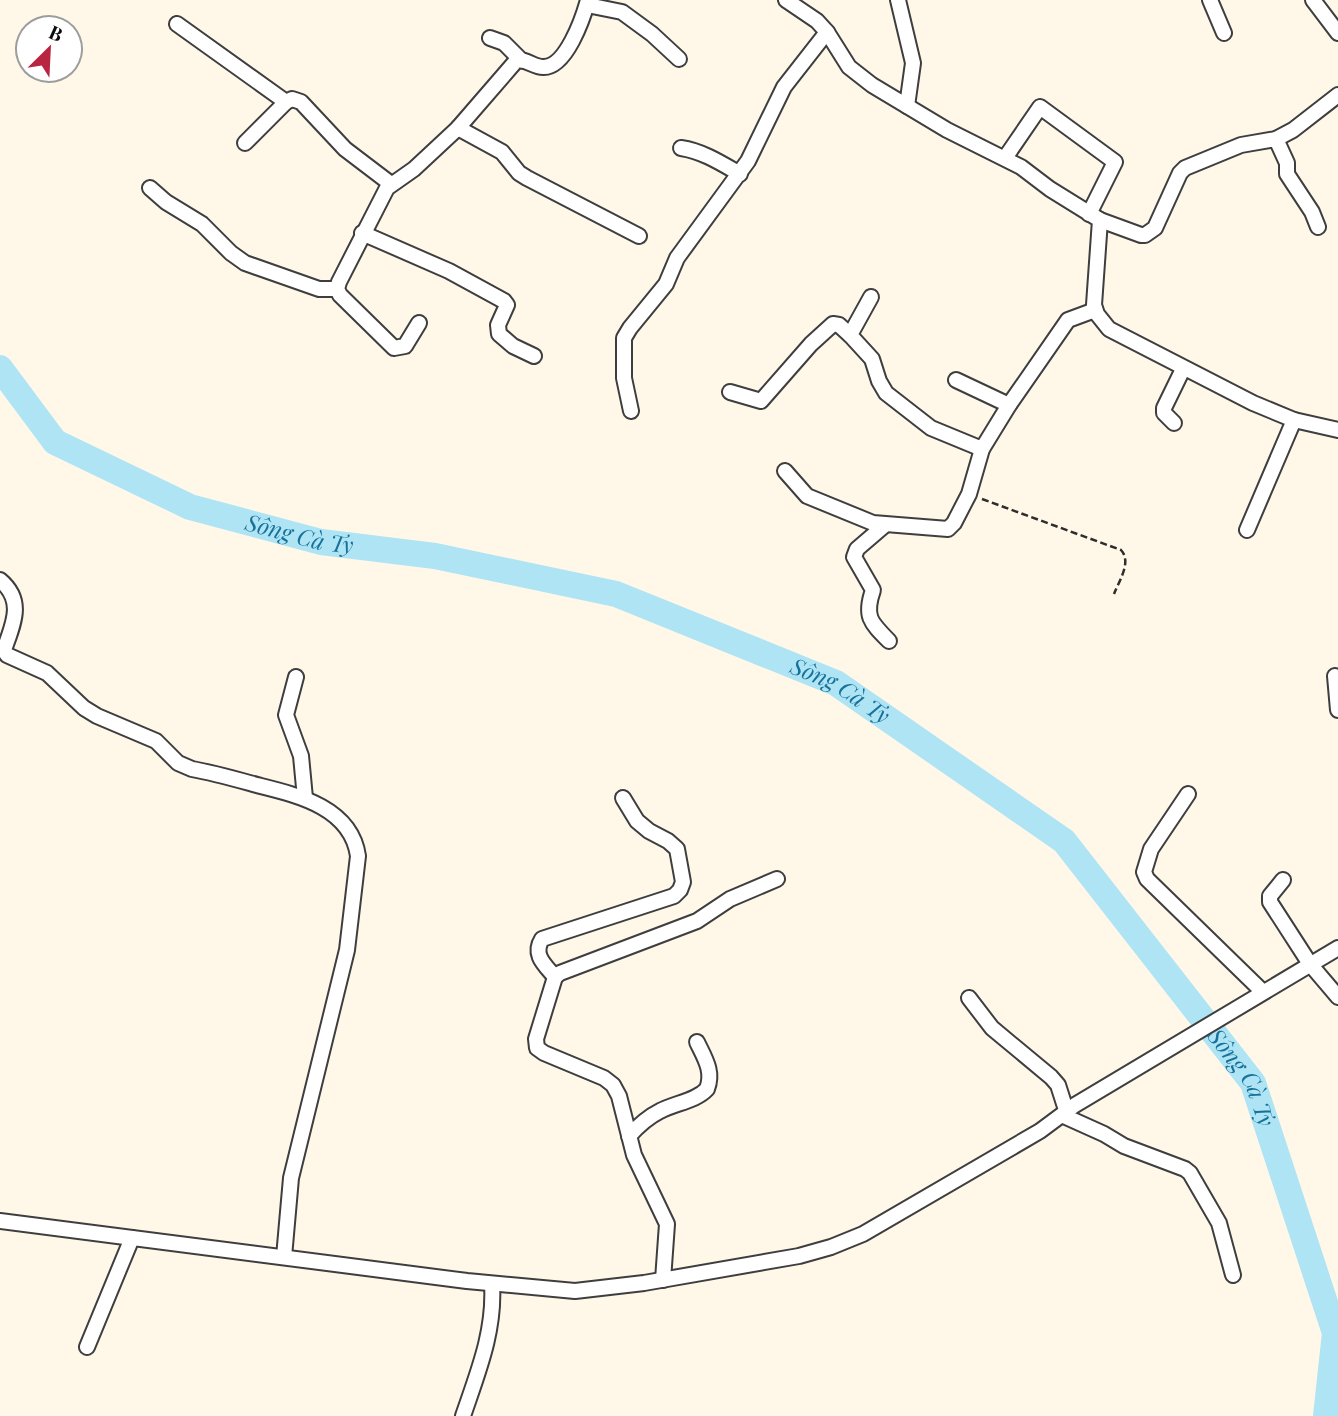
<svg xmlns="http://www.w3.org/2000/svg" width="1338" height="1416" font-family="'Playfair Display',serif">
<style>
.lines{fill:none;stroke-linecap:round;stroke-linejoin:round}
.river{stroke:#afe4f5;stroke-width:26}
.minor-casing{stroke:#3e3e3e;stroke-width:18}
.path{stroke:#2d2d2d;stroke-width:2.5;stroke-dasharray:7 3.5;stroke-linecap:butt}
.minor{stroke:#fff;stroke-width:14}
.labels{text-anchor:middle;stroke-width:7;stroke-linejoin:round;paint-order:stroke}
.water-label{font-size:23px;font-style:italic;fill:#17729a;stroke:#fff}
</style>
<rect width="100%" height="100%" fill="#fff8e9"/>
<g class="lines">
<path class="river" id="s1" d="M0 368 55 442 190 507 321 542 435 556 616 594 836 683 1064 841 1253 1083 1335 1333 1326 1416"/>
<g class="minor-casing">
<g id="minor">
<path d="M786 0 817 21 827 32 849 67 872 85 947 130 1021 167 1050 189 1100 220 1094 305 1097 314 1109 329 1253 403 1294 420 1338 430"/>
<path d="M898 0 913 63 907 106"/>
<path d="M1210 0 1224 33"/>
<path d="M1313 0 1338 33"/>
<path d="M587 5 622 12 652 34 679 59"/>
<path d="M177 24 286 102"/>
<path d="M490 38 504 43 521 60"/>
<path d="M458 128 502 152 519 173 527 178 639 236"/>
<path d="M1276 139 1287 163V174L1312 212 1318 227"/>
<path d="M245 143 286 102 292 99 301 102 345 149 391 184"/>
<path d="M681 148C702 151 721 163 740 174"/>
<path d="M1005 158 1040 107 1115 162 1089 214"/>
<path d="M150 188 166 202 202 224 231 253 245 263 319 289H337"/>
<path d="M1100 220 1141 235H1145L1155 228 1180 173 1185 168 1241 145 1276 139 1293 130 1338 95"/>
<path d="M362 233 449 271 504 301 507 305 498 325 499 334 513 346 534 356"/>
<path d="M871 297 850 335 872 359 879 381 886 393 931 428 982 449"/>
<path d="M419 323 405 346 394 348 340 295 337 289 339 282 387 188 414 169 458 128 516 61C526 58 533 67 543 67 566 68 583 18 588 0"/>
<path d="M956 380 1009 405"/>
<path d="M730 392 761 401 811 344 833 324 839 325 850 335"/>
<path d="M631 411 624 378V338L630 328 666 284 677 258 748 161 784 87 827 32"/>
<path d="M1174 423 1164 413V408L1183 369"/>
<path d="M785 471 807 496 873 523 948 529 954 523 969 494 982 449 1009 405 1068 320 1095 310"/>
<path d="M885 525 857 549 854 557 873 590C864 616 870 622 889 641"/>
<path d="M1247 530 1294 420"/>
<path d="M0 580C25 601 13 624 4 650L7 655 47 673 84 708 97 716 156 741 178 763 192 769C214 773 235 779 257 785 297 795 351 807 358 856L347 950 291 1178 284 1257"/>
<path d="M1335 676 1338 710"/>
<path d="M296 677 286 715 301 756 305 798"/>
<path d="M1188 794 1151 849 1144 872 1147 879 1263 992"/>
<path d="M1283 880 1270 896V902L1310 964 1338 997"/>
<path d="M555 977C545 965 532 955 542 939L674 896 680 890 683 882 677 849 668 841 649 831 637 821 623 798"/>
<path d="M969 998 992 1028 1051 1077 1058 1085 1067 1113"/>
<path d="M1064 1116 1104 1134 1124 1146 1185 1169 1190 1173 1219 1223 1233 1275"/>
<path d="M629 1136C638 1126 648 1117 660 1111 675 1103 696 1101 707 1089 714 1071 704 1057 697 1042"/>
<path d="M0 1221 467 1281 575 1291 644 1283 799 1256 831 1247 863 1234 1040 1131 1075 1105 1338 948"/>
<path d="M663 1280 667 1224 634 1155 619 1096 613 1085 604 1078 544 1053 537 1048 536 1039 555 977 560 973 697 921 730 899 777 879"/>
<path d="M87 1347 132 1238"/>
<path d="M463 1416C478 1372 495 1331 492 1284"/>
</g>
</g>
<path class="path" d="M982 499 1121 550C1132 562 1119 581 1114 594"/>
<use href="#minor" class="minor"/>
</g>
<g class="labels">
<g class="water-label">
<text dy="8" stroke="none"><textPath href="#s1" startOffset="355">Sông Cà Ty</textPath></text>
<text dy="8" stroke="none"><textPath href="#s1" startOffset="922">Sông Cà Ty</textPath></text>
<text dy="8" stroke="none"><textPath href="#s1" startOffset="1489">Sông Cà Ty</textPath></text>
</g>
</g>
<g transform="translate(49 49) rotate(24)"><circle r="33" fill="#ffffff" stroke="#9d9d9d" stroke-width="2"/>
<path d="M0-5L12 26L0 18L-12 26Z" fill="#b92540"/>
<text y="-10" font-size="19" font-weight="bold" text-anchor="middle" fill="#0b0b0b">B</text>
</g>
</svg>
